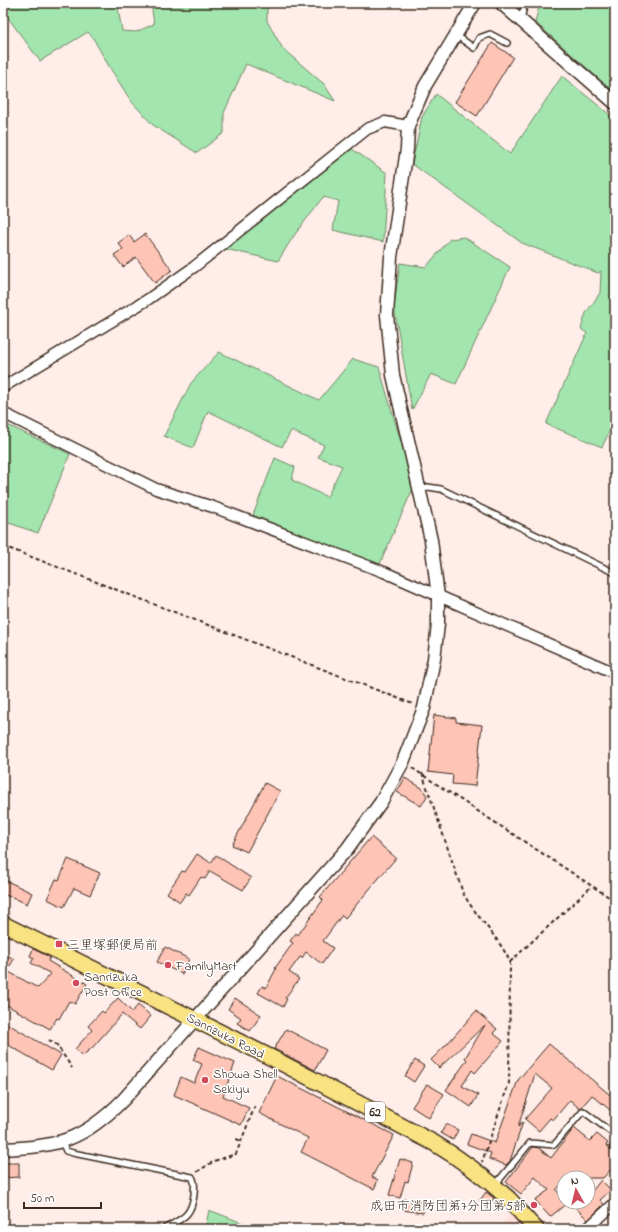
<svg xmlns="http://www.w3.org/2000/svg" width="618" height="1232" font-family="'Indie Flower','Klee One',sans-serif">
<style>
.built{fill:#ffe1da}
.green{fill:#a3e5ae;stroke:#6f8866}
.building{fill:#fec4b6;stroke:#3b2a1e}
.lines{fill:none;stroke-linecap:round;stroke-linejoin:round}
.service-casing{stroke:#3b2a1e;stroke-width:8}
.minor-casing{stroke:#3b2a1e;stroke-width:13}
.tertiary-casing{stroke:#3b2a1e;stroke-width:15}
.primary-casing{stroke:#3b2a1e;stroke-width:18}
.path{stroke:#3b2a1e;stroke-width:2;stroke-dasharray:4 3;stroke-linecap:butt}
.service{stroke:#fff;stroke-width:5}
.minor{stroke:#fff;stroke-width:10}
.tertiary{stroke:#fff;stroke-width:12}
.primary{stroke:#f8e281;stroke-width:15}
.poi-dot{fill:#d1495b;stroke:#fff;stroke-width:1.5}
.labels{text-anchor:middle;stroke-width:3;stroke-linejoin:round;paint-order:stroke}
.shield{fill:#fff;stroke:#766a62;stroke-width:1}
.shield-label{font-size:12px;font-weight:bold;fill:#3b2a1e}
.poi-label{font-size:13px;fill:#3b2a1e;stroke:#fff;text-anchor:start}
.street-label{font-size:13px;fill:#3b2a1e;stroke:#fff}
</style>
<rect width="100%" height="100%" fill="#ffede9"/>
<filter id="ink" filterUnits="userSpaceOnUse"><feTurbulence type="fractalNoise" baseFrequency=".025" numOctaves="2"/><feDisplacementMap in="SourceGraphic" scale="8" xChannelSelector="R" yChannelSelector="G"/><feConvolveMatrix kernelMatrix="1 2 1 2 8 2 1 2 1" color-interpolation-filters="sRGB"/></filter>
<g filter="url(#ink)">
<path class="built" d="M514 1213 528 1229H497Z"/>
<g class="green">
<path d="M3 3H127L118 8 122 31 136 32 154 24 151 3H267V21L283 49 324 84 335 101 246 64 224 113V133L197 153 153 125 131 101 110 68 93 38 88 32 40 61 3 11Z"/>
<path d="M540 3H615V93L535 22Z"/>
<path d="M562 76 615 119V420L602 447 546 424 587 333 581 329 586 313 600 293 601 271 598 273 522 243 412 164 422 117 436 94 510 154Z"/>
<path d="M352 149 387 173 383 242 333 230 338 201 323 197 293 237 278 261 225 249Z"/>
<path d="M464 237 510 267 456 384 431 374 412 410 394 307 400 263 426 267 450 239Z"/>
<path d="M219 352 319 400 353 359 379 367 414 486 379 566 253 515 275 458 295 467 292 480 327 497 342 466 318 457 324 445 291 431 282 447 208 411 193 448 164 436 191 383Z"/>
<path d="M3 423 70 454 38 533 3 521Z"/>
<path d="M209 1210 258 1229H205Z"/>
</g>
<g class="building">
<path d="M492 43 513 57 477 116 455 102Z"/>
<path d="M145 234 172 270 155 283 136 257 123 267 114 255 123 249 118 243 129 235 134 242Z"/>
<path d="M434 715 456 718V722L482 725 475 786 452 784 453 775 428 772Z"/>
<path d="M405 778 422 788 427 796 421 806 397 792Z"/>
<path d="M265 783 280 791 247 852 232 845Z"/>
<path d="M371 837 396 858 345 918 342 915 323 941 333 948 322 964 306 952 302 958 300 957 289 972 299 979 285 998 287 999 283 1007 258 993 262 986 266 988 276 969 275 968 293 943 290 941 296 933 298 935 323 900 320 897Z"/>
<path d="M197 854 211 863 216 855 251 878 243 890 210 871 205 879 201 877 189 895 186 893 180 902 167 893 182 871 185 872Z"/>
<path d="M68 859 100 873 90 895 74 888 64 907 47 899 56 879 59 880Z"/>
<path d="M3 879 32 893 27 904 10 896V897L3 894Z"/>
<path d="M165 947 189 959 182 974 157 962Z"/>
<path d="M33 949 50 957 48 961 87 984 75 1004 69 1001 59 1019 57 1018 50 1029 3 1003V953L14 959 7 971 38 988 51 974 31 963 34 958 30 956Z"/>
<path d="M118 998 132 1012 138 1005 151 1016 140 1029 122 1014 93 1047 82 1056 75 1049 92 1030 88 1026 102 1011 104 1013Z"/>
<path d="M235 998 261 1015 250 1031 237 1023 241 1018 228 1009Z"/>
<path d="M476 1011 497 1029 493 1033 503 1041 475 1073 472 1070 462 1086 478 1095 471 1107 446 1090 467 1060 465 1058 485 1025 439 1068 431 1060 448 1043Z"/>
<path d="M3 1021 61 1055 52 1070 3 1042Z"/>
<path d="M286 1029 326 1050 315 1070 274 1049Z"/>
<path d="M549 1044 615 1099V1114L592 1095 580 1109 570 1100 553 1120 550 1118 539 1131 525 1119 552 1088 535 1074 518 1127 523 1122 510 1161 506 1165 489 1159 491 1153 467 1144 471 1134 495 1143 518 1080Z"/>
<path d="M199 1047 235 1063 223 1096 249 1108 241 1125 174 1095 181 1077 194 1083 202 1064 193 1060Z"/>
<path d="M415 1060 424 1066 414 1082 405 1076Z"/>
<path d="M277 1076 394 1135 372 1177 378 1180 374 1189 301 1152 308 1138 259 1113Z"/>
<path d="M427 1084 444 1094 429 1118 412 1107Z"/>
<path d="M446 1124 458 1130 453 1140 441 1133Z"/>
<path d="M574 1128 590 1141 597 1134 608 1143 606 1145 615 1153V1165L603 1178H564V1181L556 1190 564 1199V1202L567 1203 550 1217 535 1200 549 1190 535 1177 521 1194 506 1182 533 1147 539 1148 551 1158Z"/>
<path d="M400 1159 413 1163 408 1182 405 1181 400 1198 389 1195Z"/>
<path d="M3 1163H19V1177L3 1178Z"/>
<path d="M601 1180 611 1190 600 1200 604 1204 588 1220 570 1202H588V1196Z"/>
<path d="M486 1192 494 1198 488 1206 480 1200Z"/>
<path d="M404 1199 425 1203 423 1213 403 1210Z"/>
</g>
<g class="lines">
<g class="service-casing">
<g id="service">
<path d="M521 19 525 3"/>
<path d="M456 35 474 48 479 38 490 34 507 43"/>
<path d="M420 489 428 487 441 489 615 573"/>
<path d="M62 1142 66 1151 73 1153 192 1177C196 1183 194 1188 194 1195 191 1217 182 1218 164 1229"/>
<path d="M615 1145 613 1147 615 1149"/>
<path d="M495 1185 530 1143 554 1145 583 1111 615 1135"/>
</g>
</g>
<g class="minor-casing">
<g id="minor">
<path d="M3 387 147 300 194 267 367 129 385 122 408 126"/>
<path d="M3 413 156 489 213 507 384 572 615 673"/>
<path d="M587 1229 615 1203"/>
</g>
</g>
<g class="tertiary-casing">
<g id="tertiary">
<path d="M501 3 615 103"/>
<path d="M3 1149C59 1146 82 1141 123 1100L347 849 381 802 403 762 424 708 434 659 438 624V597L431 540 393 375 387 315 391 257 407 149 408 126 425 86 475 3"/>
</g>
</g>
<g class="primary-casing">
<path id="primary" d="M3 924 276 1060 434 1143C461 1159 486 1178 509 1199 518 1208 526 1220 536 1229"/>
</g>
<g class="path">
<path d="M3 546 413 704"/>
<path d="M412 768 615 901"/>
<path d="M422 773 463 893C476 917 499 937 510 962L509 1083 482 1162"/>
<path d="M510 962 592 886"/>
<path d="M49 1040 57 1045 72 1068"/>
<path d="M236 1139 241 1141"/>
<path d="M197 1172 214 1161 236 1154 255 1106"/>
</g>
<use href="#service" class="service"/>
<use href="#minor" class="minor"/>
<use href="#tertiary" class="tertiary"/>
<use href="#primary" class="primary"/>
</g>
</g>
<g class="poi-dot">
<rect x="55" y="940" width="8" height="8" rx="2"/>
<circle cx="168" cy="965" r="4"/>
<circle cx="76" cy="983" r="4"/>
<circle cx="205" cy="1080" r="4"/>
<circle cx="534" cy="1205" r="4"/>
</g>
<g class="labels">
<rect class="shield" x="365" y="1102" width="20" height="20" rx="3"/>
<g class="shield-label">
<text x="375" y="1116">62</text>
</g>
<g class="poi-label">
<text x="67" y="949">三里塚郵便局前</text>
<text x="176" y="970">FamilyMart</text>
<text x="84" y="981">Sanrizuka<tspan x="84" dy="15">Post Office</tspan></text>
<text x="213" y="1078">Showa Shell<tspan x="213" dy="15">Sekiyu</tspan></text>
<text x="526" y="1210" text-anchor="end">成田市消防団第7分団第5部</text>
</g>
<g class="street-label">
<text transform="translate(226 1035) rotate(27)" y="5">Sanrizuka Road</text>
</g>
</g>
<rect width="618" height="1232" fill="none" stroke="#fff" stroke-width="16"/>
<rect x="8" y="8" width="602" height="1216" fill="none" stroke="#3b2a1e" stroke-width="1.5" filter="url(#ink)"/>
<g transform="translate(576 1190) rotate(352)"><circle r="19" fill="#ffffff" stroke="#b1aaa5"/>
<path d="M0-3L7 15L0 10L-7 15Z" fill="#d1495b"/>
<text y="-6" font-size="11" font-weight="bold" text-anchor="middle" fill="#3b2a1e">N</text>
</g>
<path d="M24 1202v6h77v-6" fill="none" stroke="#3b2a1e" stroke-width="2"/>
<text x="30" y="1202" font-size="12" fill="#3b2a1e" stroke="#ffffff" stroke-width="3" paint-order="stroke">50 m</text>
</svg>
